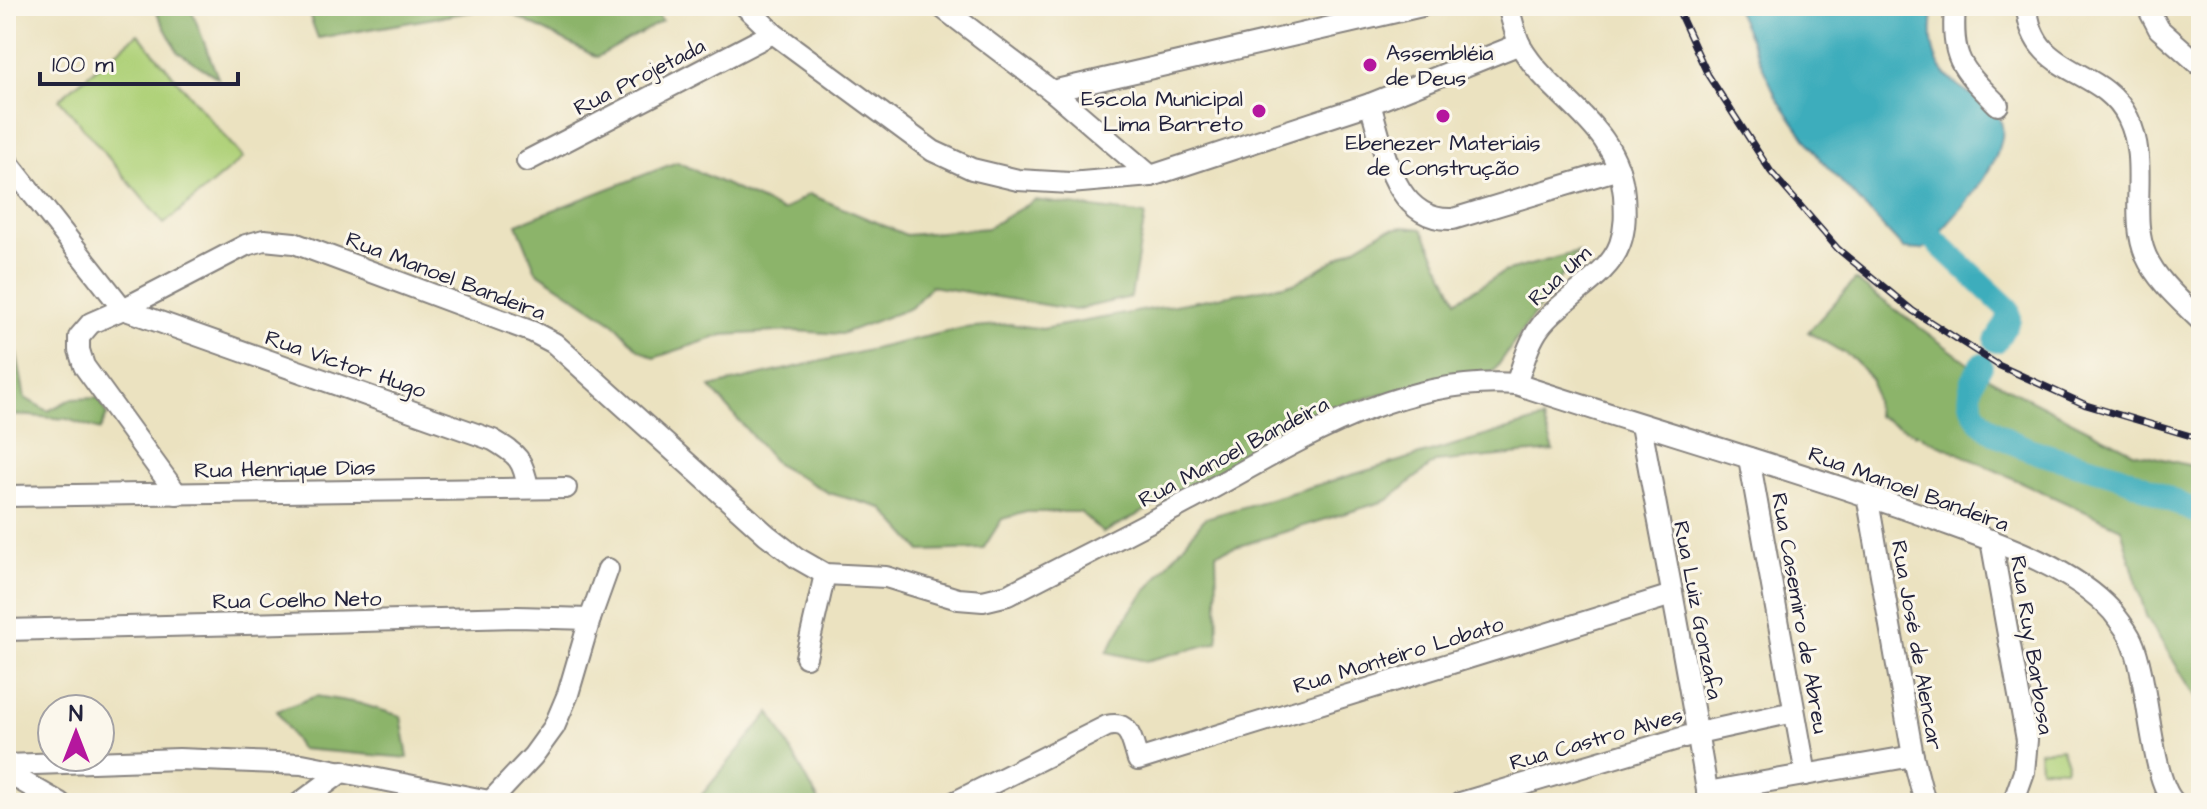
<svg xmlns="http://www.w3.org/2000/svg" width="2207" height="809" font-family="'Architects Daughter',sans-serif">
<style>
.green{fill:#b0d27a;stroke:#697a5a;stroke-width:2}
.forest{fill:#8cb46a;stroke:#576b52;stroke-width:2}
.water{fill:#3eadbc;stroke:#30687c;stroke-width:2}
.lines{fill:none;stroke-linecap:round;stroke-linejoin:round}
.river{stroke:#3eadbc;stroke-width:24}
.minor-casing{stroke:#86827e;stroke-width:24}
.minor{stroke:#fff;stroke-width:20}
.rail-casing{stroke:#22223b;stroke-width:7}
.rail{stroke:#fbf7ec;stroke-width:4;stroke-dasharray:12;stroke-linecap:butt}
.poi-dot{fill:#b5179e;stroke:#fbf7ec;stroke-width:3}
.labels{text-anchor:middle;stroke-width:6;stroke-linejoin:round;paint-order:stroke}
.poi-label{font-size:22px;fill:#22223b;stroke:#fbf7ec;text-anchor:start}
.street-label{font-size:22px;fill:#22223b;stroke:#fbf7ec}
</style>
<rect width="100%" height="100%" fill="#fbf7ec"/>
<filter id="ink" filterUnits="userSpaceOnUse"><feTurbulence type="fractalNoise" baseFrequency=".0125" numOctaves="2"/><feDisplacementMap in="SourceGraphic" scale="16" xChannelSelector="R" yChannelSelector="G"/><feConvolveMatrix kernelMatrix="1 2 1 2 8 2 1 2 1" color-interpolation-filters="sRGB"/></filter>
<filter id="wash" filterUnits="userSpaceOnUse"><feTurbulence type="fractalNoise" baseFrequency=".006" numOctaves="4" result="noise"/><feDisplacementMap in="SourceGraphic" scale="32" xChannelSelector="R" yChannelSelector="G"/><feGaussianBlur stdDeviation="1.8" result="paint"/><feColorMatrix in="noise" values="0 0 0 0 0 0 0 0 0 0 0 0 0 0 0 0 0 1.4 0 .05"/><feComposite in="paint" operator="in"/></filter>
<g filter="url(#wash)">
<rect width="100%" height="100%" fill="#ebe2c0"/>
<g class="green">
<path d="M138 34 243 158 164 224 59 99Z"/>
<path d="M2061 748 2067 762 2065 769 2040 768 2039 751Z"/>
</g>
<g class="forest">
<path d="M153 6H190L218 78 178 52Z"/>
<path d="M306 6H652L662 21 597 57 498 7 318 38Z"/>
<path d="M677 162 783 211 809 194 906 235 987 228 1035 200 1145 215 1131 297 1075 310 931 286 911 308 841 334 795 331 723 335 654 358 637 348 614 323 536 271 517 224Z"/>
<path d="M1404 227 1422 229 1457 300 1504 272 1578 252 1494 371 1426 383 1349 403 1103 533 1080 512H1026L1002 519 983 549 921 551 882 508 829 493 776 464 710 387 963 328 1010 324 1042 329 1295 283 1385 230Z"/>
<path d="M1855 280 1990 379 2133 452 2201 468 2200 704 2146 616 2121 528 1877 416 1872 380 1854 359 1808 332Z"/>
<path d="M6 311 9 312 25 398 48 411 71 399 99 398 107 415 100 430 67 419 6 414Z"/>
<path d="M1543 419 1554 451 1435 462 1388 500 1216 553 1218 642 1146 661 1107 652 1131 610 1205 518Z"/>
<path d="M316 696 358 703 401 716 408 758 300 749 277 711Z"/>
<path d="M770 712 820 803H695Z"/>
</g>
<path class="water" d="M1735 6H1934C1928 43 1931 70 1966 91 1978 99 1992 106 1999 118 2019 151 1945 229 1922 250L1904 249 1820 159 1777 98Z"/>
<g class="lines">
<g class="river">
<path d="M1911 218 2008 309 2009 319 1996 341"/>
<path d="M1981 365C1930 442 2074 459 2117 475 2146 486 2173 502 2201 514"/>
</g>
</g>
</g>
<g filter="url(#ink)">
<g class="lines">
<g class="minor-casing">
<g id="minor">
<path d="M745 6 773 33 933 151 972 169 1018 180 1070 183 1151 176 1370 104 1520 44"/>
<path d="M940 6 1052 91 1151 176"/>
<path d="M1508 6C1512 19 1515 35 1521 47 1553 101 1618 124 1624 195 1625 212 1626 227 1620 244 1608 278 1561 298 1540 327 1528 343 1523 365 1516 384"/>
<path d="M1955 6C1951 60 1961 68 1998 105"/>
<path d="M2027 6C2031 78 2103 65 2128 118 2150 162 2128 215 2146 256 2157 281 2182 302 2201 321"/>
<path d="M2147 6 2159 29 2201 66"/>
<path d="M1052 91 1422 6"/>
<path d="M1370 104C1384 148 1394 222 1453 219L1619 169"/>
<path d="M6 160 123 309"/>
<path d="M527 161 773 33"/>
<path d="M123 309 493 440C518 455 523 459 528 488"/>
<path d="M1641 425C1664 551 1689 677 1709 803"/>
<path d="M1749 458 1806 775"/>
<path d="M177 494 84 366 79 350V337L91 323 123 309 246 245 264 240 294 243 533 332 554 343 767 535 797 558 825 574 886 577 958 599 983 601 1008 595C1067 564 1128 534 1187 502 1290 447 1394 375 1516 384 1652 429 1790 468 1925 516 1984 538 2070 564 2112 611 2119 620 2128 631 2132 641 2149 678 2150 780 2175 803"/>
<path d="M1867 495 1913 756 1925 803"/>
<path d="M6 496 566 488"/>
<path d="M1991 540 2027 740 2024 772 2013 803"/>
<path d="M6 630 517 617 590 619"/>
<path d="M806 657 825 574"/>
<path d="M6 765 179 759 302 764 489 801"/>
<path d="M6 772 60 803"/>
<path d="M1707 792 1913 756"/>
<path d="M300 803 343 771"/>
<path d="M489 803 533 756 554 727 568 694 590 619 608 569"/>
<path d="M953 803 1107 726C1131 720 1132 742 1138 760L1672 595"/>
<path d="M1460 803 1698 733 1794 712"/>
</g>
</g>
<use href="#minor" class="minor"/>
<g class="rail-casing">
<path id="rail" d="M1676 6 1708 75 1771 172 1838 249 1913 311 1998 365 2086 405 2201 439"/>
</g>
<use href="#rail" class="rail"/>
</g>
</g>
<g class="poi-dot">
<circle cx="1370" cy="65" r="8"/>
<circle cx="1259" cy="111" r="8"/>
<circle cx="1443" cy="116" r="8"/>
</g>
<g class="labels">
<g class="poi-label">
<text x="1386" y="60">Assembléia<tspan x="1386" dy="25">de Deus</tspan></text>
<text x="1243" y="106" text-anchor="end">Escola Municipal<tspan x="1243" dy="25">Lima Barreto</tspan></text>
<text x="1443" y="150" text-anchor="middle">Ebenezer Materiais<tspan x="1443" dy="25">de Construção</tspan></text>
</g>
<g class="street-label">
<text transform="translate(639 76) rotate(-27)" y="8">Rua Projetada</text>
<text transform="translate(446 275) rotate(21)" y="8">Rua Manoel Bandeira</text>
<text transform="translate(1559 275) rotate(-43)" y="8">Rua Um</text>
<text transform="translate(346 363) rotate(19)" y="8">Rua Victor Hugo</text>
<text transform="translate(1233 451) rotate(-28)" y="8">Rua Manoel Bandeira</text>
<text transform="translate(285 468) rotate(-1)" y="8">Rua Henrique Dias</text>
<text transform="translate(1909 488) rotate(20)" y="8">Rua Manoel Bandeira</text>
<text transform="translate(297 599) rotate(-1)" y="8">Rua Coelho Neto</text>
<text transform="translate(1699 610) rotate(79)" y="8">Rua Luiz Gonzafa</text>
<text transform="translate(1801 613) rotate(80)" y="8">Rua Casemiro de Abreu</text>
<text transform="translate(1918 645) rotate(80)" y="8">Rua José de Alencar</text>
<text transform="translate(2033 645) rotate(81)" y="8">Rua Ruy Barbosa</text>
<text transform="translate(1398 654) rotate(-17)" y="8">Rua Monteiro Lobato</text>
<text transform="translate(1596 738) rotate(-16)" y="8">Rua Castro Alves</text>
</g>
</g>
<rect width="2207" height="809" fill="none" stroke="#fbf7ec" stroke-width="32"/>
<g transform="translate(76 733)"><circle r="38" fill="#fbf7ec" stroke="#a4a2a5" stroke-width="2"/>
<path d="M0-6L14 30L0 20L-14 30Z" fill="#b5179e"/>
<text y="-12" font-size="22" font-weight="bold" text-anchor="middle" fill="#22223b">N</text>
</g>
<path d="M40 72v12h198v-12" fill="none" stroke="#22223b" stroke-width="4"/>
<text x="52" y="72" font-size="24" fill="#22223b" stroke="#fbf7ec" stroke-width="6" paint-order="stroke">100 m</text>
</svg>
